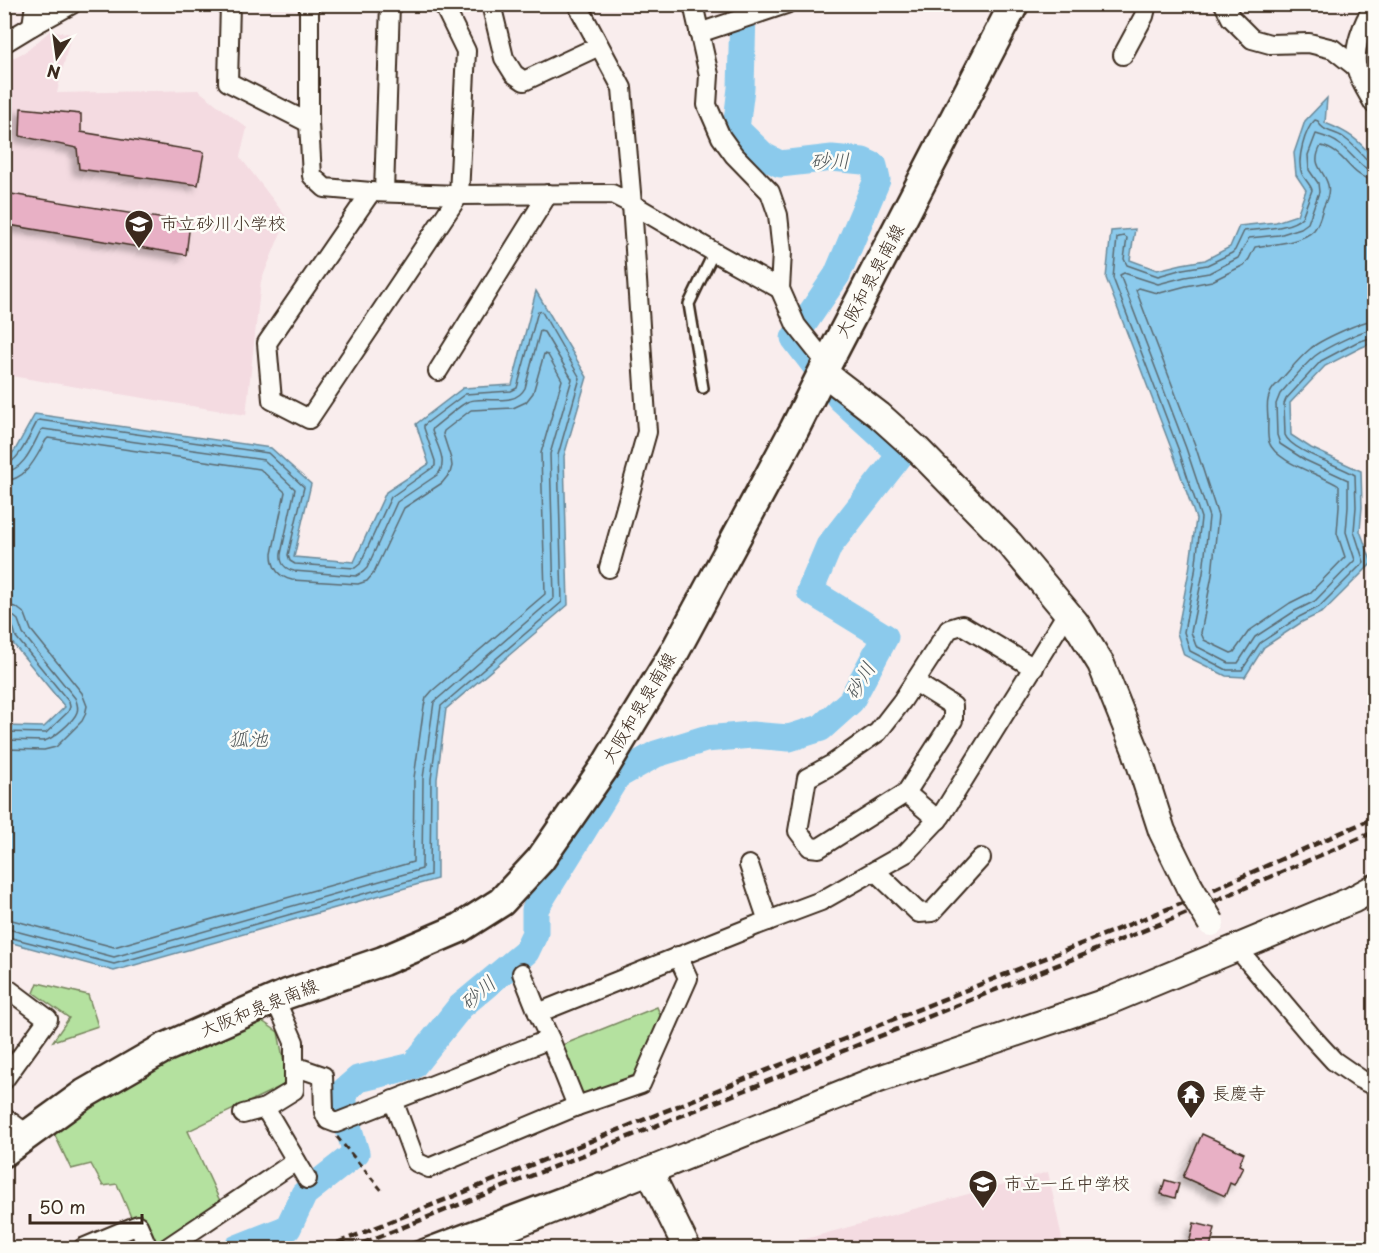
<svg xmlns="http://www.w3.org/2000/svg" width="1379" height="1253" font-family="'Playpen Sans','Klee One',sans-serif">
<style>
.built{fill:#f4dbe1}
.green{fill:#b4e19f;stroke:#78865e;stroke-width:1.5}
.water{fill:#8bcaec;stroke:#6b8a9a;stroke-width:1.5}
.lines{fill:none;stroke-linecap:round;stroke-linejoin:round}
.shore{stroke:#5b6a70;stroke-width:1.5}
.river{stroke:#8bcaec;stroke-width:27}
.building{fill:#e8b0c5;stroke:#3b2a1e;stroke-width:1.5;filter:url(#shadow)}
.lane-casing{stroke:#3b2a1e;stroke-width:14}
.street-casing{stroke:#3b2a1e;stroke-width:22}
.secondary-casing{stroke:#3b2a1e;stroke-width:30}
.primary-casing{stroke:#3b2a1e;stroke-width:33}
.path{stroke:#3b2a1e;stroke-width:3;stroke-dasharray:6 4.5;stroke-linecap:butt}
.lane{stroke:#fdfcf7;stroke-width:9}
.street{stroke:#fdfcf7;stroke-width:18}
.secondary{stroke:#fdfcf7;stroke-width:26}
.primary{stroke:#fdfcf7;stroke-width:28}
.rail{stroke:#3b2a1e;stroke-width:4.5;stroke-dasharray:9 4.5;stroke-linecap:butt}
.secondary-bridge-casing{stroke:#3b2a1e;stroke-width:30;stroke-linecap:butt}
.secondary-bridge{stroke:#fdfcf7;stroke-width:26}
.labels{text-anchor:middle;stroke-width:5;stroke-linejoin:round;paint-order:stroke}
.poi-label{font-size:18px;fill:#3b2a1e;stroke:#fdfcf7;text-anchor:start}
.street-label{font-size:18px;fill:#3b2a1e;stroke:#fdfcf7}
.water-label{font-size:20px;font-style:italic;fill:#535a5c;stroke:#fdfcf7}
</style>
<defs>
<filter id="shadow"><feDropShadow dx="-5.5" dy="5.5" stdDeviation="3" flood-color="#0004"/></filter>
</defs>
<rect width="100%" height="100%" fill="#f9eded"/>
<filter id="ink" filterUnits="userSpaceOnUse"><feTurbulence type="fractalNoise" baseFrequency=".0167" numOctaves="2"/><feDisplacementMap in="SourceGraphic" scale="12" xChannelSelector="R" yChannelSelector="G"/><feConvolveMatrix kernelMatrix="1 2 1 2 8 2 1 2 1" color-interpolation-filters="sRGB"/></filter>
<g filter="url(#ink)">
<g class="built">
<path d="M51 30 71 34 57 93 198 90 247 128 240 157 287 218 261 281 246 415 5 375 4 63 28 50Z"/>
<path d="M1048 1172 1064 1248H773Z"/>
</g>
<g class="green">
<path d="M38 983 88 995 98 1026 53 1041 69 1018 34 993Z"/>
<path d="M657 1007 662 1019 635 1077 588 1095 580 1091 560 1046Z"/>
<path d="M262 1021 278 1032 288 1083 188 1131 220 1201 154 1245 141 1216 131 1217 117 1184 103 1186 91 1164 71 1169 52 1129 122 1083 203 1043Z"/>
</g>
<g class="water">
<path d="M1327 98 1325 123C1348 132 1360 140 1374 160V342L1360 348 1325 366 1290 403 1291 435 1311 448 1361 471 1362 507 1360 531 1372 563 1323 612 1302 622 1264 647 1245 677 1226 676 1184 655 1177 633 1189 571 1196 519 1173 453 1106 278 1111 231 1135 229 1130 260 1157 270 1182 264 1205 260 1230 247 1239 226 1276 222 1297 215 1306 190 1296 175 1294 153 1305 121Z"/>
<path d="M536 291 587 377 564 456 568 605 446 709 437 779V879L114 971 5 941V726L44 727 65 707 10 640 5 615V461L15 450 35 414 271 448 311 484 294 557 354 562 386 492 429 464 416 424 463 388 512 385Z"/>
</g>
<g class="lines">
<g class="shore">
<path d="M1374 163 1369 162C1361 153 1353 144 1343 137 1334 131 1322 132 1318 121L1315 120C1305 129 1296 160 1302 174 1305 180 1310 184 1312 190L1302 217C1291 229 1260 229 1244 231L1235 250 1232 253 1207 265 1183 269 1158 276 1127 265 1124 259 1127 238 1124 236 1119 237 1117 238 1113 278 1179 451 1201 518 1195 572 1184 632 1190 651 1227 670H1242L1260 643 1299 617 1319 607 1364 562 1354 531 1356 507 1355 475C1339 465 1291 451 1285 435L1284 404 1286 399 1321 361 1357 342 1374 337"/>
<path d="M1374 171C1361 170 1351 152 1339 144 1333 139 1323 136 1316 134L1308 155 1309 170 1318 183 1319 192 1308 223 1301 228 1279 235 1249 238 1238 258 1209 273 1185 277 1158 284 1124 273 1120 275 1186 448 1209 517 1203 573 1191 632 1196 646 1229 663H1238L1255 637 1295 611 1315 601 1355 560 1346 532 1348 507V480L1305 460 1280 444 1277 435 1276 404 1280 394C1291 382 1302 367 1315 356 1325 348 1362 330 1374 329"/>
<path d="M1374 180C1350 178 1346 151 1321 146 1310 166 1324 169 1328 185 1330 193 1326 201 1323 208 1321 215 1319 224 1314 230 1302 243 1272 244 1255 247L1249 259 1244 265 1212 281 1186 286 1160 293 1153 292 1139 288 1136 290 1195 445 1218 516 1212 575 1201 633 1204 640 1231 653 1234 652 1249 631 1290 603 1310 593 1345 557 1337 533 1339 507V486C1321 474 1276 463 1269 442 1267 435 1268 426 1268 419 1267 407 1266 397 1274 387 1286 375 1297 360 1310 349 1320 340 1362 321 1374 320"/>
<path d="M4 465C19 463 30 434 37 422L39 420 268 453 304 487 288 555 290 561 295 564 355 568 360 564 391 497 435 466V461L424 428V425L465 394 511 391 517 388 538 311 542 312 580 378 558 455 562 602 441 706 431 779 430 875 114 964 4 936"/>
<path d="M4 472C24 471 33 445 41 430L43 429 264 460 295 489 281 554C280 563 285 569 294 571L356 576 363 572 367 568 397 502 437 475C449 463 437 445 432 431L433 428C441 422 459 406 467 402 484 394 514 409 525 388L540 331 544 332 572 379 550 454 554 598 434 702 423 778 422 869 114 957 4 928"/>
<path d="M4 481C27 480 36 457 46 440L48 438 260 469 285 492 272 554C272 568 279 577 292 580L358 584 367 581 373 574 404 508 442 483 450 473 452 466 451 459 443 434 444 431 471 410 513 408 526 402 533 393 544 354 548 355 562 380 541 453 545 594 432 691 426 698 424 706 414 778 413 862 114 947 12 920 4 919"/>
<path d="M4 605 16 607 25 614 31 630 82 693 87 706 85 715 82 721 56 747 44 750 4 749"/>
<path d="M4 614 12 615 18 620 23 634 75 698C77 703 79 707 77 712 74 721 53 739 44 741L4 740"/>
<path d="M4 622C14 622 14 630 16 637L69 702 70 707 68 712 46 733 4 732"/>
</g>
<path class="river" d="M237 1248 288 1228 304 1194 356 1153 344 1113V1091L358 1079 413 1066 460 1007 526 952 535 933V909L617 776 656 754 705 739 752 735 789 738 821 728 851 701 885 637 810 591 829 546 901 454 840 398 794 338 837 275 877 180 874 166 863 161 832 158 780 164 764 156 736 129 741 88 743 12 740 4"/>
</g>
<g class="building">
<path d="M21 108 81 114V132L204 152 198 185 79 169 77 148 20 136Z"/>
<path d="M11 194 190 223 186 255 9 225Z"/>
<path d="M1202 1134 1244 1153 1239 1165 1243 1167 1234 1185 1230 1183 1225 1196 1183 1177Z"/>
<path d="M1165 1180 1179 1184 1175 1198 1161 1194Z"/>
<path d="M1194 1223 1215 1228 1210 1248 1189 1244Z"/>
</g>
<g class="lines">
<g class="lane-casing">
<g id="lane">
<path d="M703 388 689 304 714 252"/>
<path d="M414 1248 599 1178"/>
</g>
</g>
<g class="street-casing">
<g id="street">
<path d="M230 4 228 82 309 123"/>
<path d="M309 4V123L312 176 325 188 371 192 459 195 612 194 632 204 714 252 780 289"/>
<path d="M491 4 504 58 514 74 524 81 599 46"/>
<path d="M577 4 622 88 632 204 647 432 609 568"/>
<path d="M693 4 709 75 707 105 721 137 734 155 770 192 778 215 782 252 780 289 796 325 827 364"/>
<path d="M1224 4 1231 18 1252 39 1270 44 1309 43 1333 49 1357 68"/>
<path d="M1374 6C1363 22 1352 50 1357 70 1360 82 1368 93 1374 104"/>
<path d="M32 26 35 4"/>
<path d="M699 33 786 4"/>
<path d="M4 43 32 26 72 4"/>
<path d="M1123 55 1144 16 1147 4"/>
<path d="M371 192 267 343 272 400 309 419 459 195 466 51 443 4"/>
<path d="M384 192 390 4"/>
<path d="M438 371 548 194"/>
<path d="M915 682 953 706V720L906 793 819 848 810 847 798 831 807 778 831 765 878 732 902 701 949 629 962 625 1034 668"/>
<path d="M906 793 938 820"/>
<path d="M749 865 768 921"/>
<path d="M875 871 919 913 932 912 981 858"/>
<path d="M1237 948 1312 1037 1334 1061 1360 1079 1374 1086"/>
<path d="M522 973 538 1013"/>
<path d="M4 986 48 1019 4 1080"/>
<path d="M550 1039 577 1106 641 1084 688 978 678 956"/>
<path d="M294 1066 323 1076 324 1112 328 1120 336 1123 550 1039 538 1013 757 925 821 901 906 853 941 816 1067 613"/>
<path d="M393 1100 416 1162 429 1168 577 1106"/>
<path d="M265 1108 307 1179"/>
<path d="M243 1114 265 1108 294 1090V1042L275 999"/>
<path d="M4 1117 28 1135"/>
<path d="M83 1248 138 1225 148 1248"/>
<path d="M167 1248 296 1161"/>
</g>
</g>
<g class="secondary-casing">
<g id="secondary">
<path d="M823 372 879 415 919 451 1010 544 1075 622 1101 664 1136 751 1162 831 1189 886"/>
<path d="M649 1171 687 1248"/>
<path d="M457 1248 876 1080 1109 1001 1352 900 1374 888"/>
</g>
</g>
<g class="primary-casing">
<path id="primary" d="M4 1152 84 1094 164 1048 287 994 383 961 460 928 501 902 540 860 606 765 674 653 794 430 827 364 1014 4"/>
</g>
<path class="path" d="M337 1137 384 1193"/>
<use href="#lane" class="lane"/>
<use href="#street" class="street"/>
<use href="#secondary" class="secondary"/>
<use href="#primary" class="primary"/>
<g class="rail">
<path d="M325 1248 1185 902 1374 818"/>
<path d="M351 1248 1180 916 1374 832"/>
</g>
<g class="secondary-bridge-casing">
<path id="secondary-bridge" d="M1189 886 1211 923"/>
</g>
<use href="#secondary-bridge" class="secondary-bridge"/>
</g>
</g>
<defs>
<g id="school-pin" transform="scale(1.5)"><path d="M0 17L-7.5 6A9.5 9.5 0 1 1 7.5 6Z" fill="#3b2a1e" stroke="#fdfcf7"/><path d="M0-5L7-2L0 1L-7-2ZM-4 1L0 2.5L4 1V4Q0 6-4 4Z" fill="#fff"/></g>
<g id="temple-pin" transform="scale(1.5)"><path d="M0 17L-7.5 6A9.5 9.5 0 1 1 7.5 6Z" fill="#3b2a1e" stroke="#fdfcf7"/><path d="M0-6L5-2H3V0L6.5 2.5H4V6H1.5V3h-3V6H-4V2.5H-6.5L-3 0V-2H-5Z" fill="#fff"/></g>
</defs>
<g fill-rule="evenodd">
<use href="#school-pin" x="139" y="224"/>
<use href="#temple-pin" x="1191" y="1094"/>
<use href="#school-pin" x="983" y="1184"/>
</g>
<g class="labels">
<g class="poi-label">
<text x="160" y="230">市立砂川小学校</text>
<text x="1212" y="1100">長慶寺</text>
<text x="1004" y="1190">市立一丘中学校</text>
</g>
<g class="street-label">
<text transform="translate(870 281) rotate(-62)" y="6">大阪和泉泉南線</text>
<text transform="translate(639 708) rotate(-59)" y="6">大阪和泉泉南線</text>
<text transform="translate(259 1008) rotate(-22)" y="6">大阪和泉泉南線</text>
</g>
<g class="water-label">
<text transform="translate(830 161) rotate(-1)" y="7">砂川</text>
<text transform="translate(860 681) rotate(-59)" y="7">砂川</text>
<text x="248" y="746">狐池</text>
<text transform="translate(478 993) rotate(-41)" y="7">砂川</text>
</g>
</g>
<rect width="1379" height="1253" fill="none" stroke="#fdfcf7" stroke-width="24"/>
<rect x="12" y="12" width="1355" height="1229" fill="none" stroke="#3b2a1e" stroke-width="2" filter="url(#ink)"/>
<g transform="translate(57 57) rotate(193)" stroke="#fdfcf7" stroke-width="4.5" paint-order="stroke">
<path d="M0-4.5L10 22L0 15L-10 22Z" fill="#3b2a1e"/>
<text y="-9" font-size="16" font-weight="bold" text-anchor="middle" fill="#3b2a1e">N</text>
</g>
<path d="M30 1214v9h112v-9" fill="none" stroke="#3b2a1e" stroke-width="3"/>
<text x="39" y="1214" font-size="18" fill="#3b2a1e" stroke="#fdfcf7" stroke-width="4.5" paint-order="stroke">50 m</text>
</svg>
